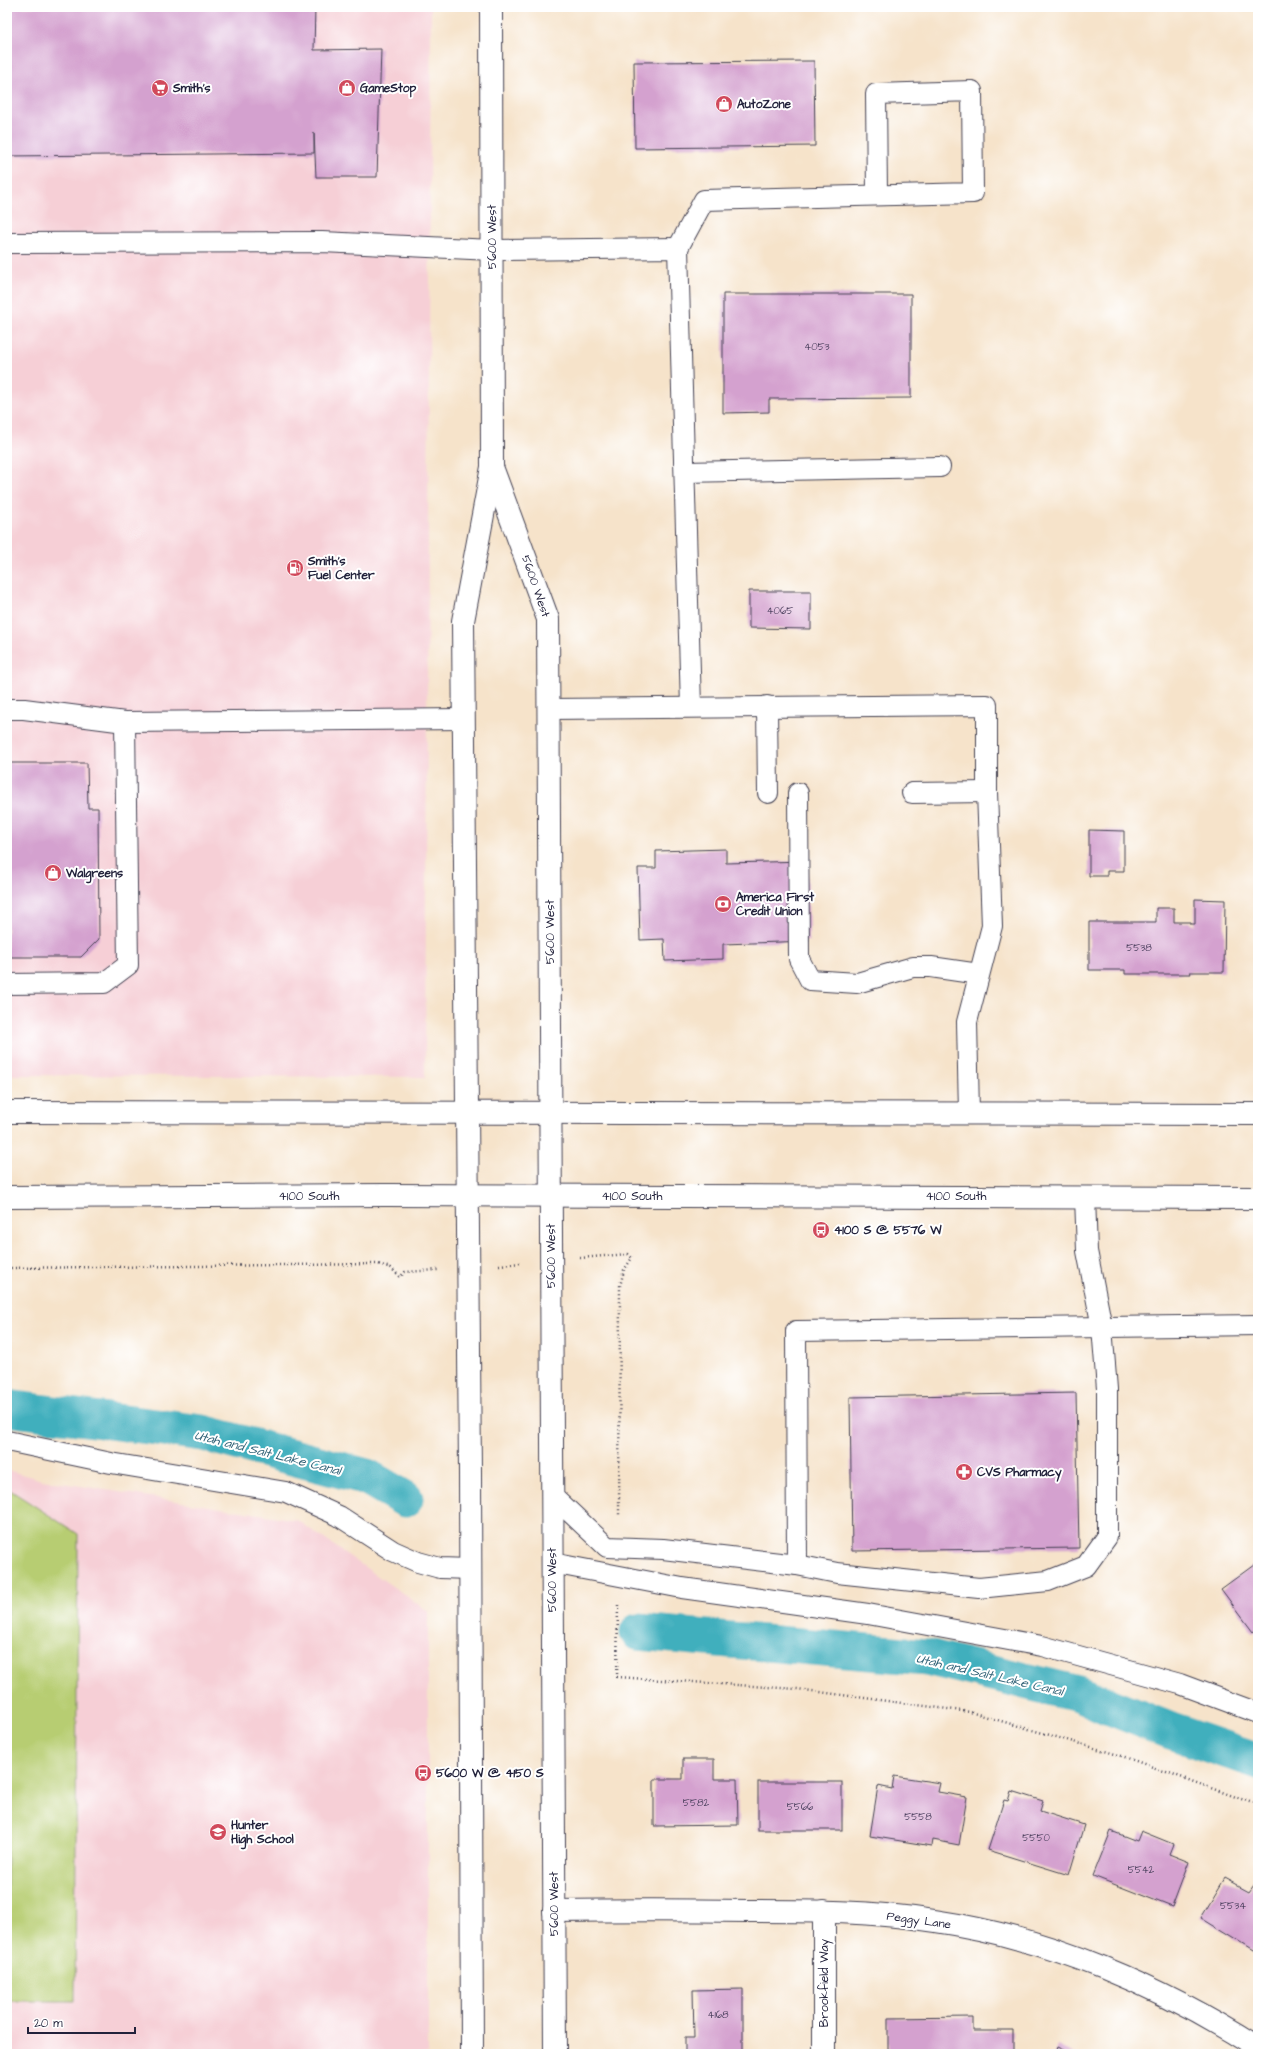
<svg xmlns="http://www.w3.org/2000/svg" width="1265" height="2061" font-family="'Architects Daughter',sans-serif">
<style>
.built{fill:#f6cfd6}
.green{fill:#b7cd72;stroke:#6c7856}
.lines{fill:none;stroke-linecap:round;stroke-linejoin:round}
.canal{stroke:#41afbd;stroke-width:37}
.building{fill:#d4a1cf}
.lane-casing{stroke:#423f50;stroke-width:22}
.street-casing{stroke:#423f50;stroke-width:24}
.secondary-casing{stroke:#423f50;stroke-width:24}
.path{stroke:#423f50;stroke-width:2.5;stroke-dasharray:1 3;stroke-linecap:butt}
.lane{stroke:#fff;stroke-width:20}
.street{stroke:#fff;stroke-width:22}
.secondary{stroke:#fff;stroke-width:22}
.labels{text-anchor:middle;stroke-width:4;stroke-linejoin:round;paint-order:stroke}
.number-label{font-size:10px;fill:#4e4260}
.poi-label{font-size:12px;font-weight:bold;fill:#22223b;stroke:#fff;text-anchor:start}
.street-label{font-size:12px;fill:#22223b;stroke:#fff}
.water-label{font-size:13px;font-style:italic;fill:#306176;stroke:#fff}
</style>
<rect width="100%" height="100%" fill="#fff"/>
<filter id="ink" filterUnits="userSpaceOnUse"><feTurbulence type="fractalNoise" baseFrequency=".025" numOctaves="2"/><feDisplacementMap in="SourceGraphic" scale="8" xChannelSelector="R" yChannelSelector="G"/><feConvolveMatrix kernelMatrix="1 2 1 2 8 2 1 2 1" color-interpolation-filters="sRGB"/></filter>
<filter id="wash" filterUnits="userSpaceOnUse"><feTurbulence type="fractalNoise" baseFrequency=".012" numOctaves="4" result="noise"/><feDisplacementMap in="SourceGraphic" scale="16" xChannelSelector="R" yChannelSelector="G"/><feGaussianBlur stdDeviation="0.9" result="paint"/><feColorMatrix in="noise" values="0 0 0 0 0 0 0 0 0 0 0 0 0 0 0 0 0 1.4 0 .05"/><feComposite in="paint" operator="in"/></filter>
<g filter="url(#wash)">
<rect width="100%" height="100%" fill="#f6e3ca"/>
<g class="built">
<path d="M7 7H431L425 1077 7 1075Z"/>
<path d="M7 1470 42 1480 297 1520 428 1611V2054H7Z"/>
</g>
<path class="green" d="M7 1488 78 1534 75 2001H7Z"/>
<g class="lines">
<g class="canal">
<path d="M7 1408 203 1433 367 1477 405 1499"/>
<path d="M638 1632 927 1657 1078 1694 1171 1731 1258 1761"/>
</g>
</g>
<g id="blocks">
<g class="building">
<path d="M7 7H315L314 50 381 49 377 177H316L314 133V153L7 156Z"/>
<path d="M814 61 815 146 635 148 634 62Z"/>
<path d="M723 294H911V398L769 399V412L723 413Z"/>
<path d="M749 591H811V629L749 628Z"/>
<path d="M7 763H87L88 808H98L99 939 81 957H7Z"/>
<path d="M1089 830 1124 831V871H1107V876H1089Z"/>
<path d="M726 849V863L807 861 809 941 723 944V959L665 961 664 939 640 940 638 868H656V851Z"/>
<path d="M1195 899 1225 900 1224 972H1190L1191 974H1125V970H1089V922H1156V908H1174V922H1190V924H1195Z"/>
<path d="M1076 1393 1079 1548 852 1551 850 1397Z"/>
<path d="M1258 1562V1628L1253 1632 1221 1589Z"/>
<path d="M683 1759H714V1779H737L738 1825 654 1826V1779H683Z"/>
<path d="M894 1776 940 1783 938 1792 967 1797 959 1845 933 1840 932 1846 870 1836 878 1786 892 1789Z"/>
<rect x="758" y="1782" width="84" height="48"/>
<path d="M1011 1791 1043 1801 1040 1811 1084 1825 1069 1875 988 1850 1004 1800 1008 1801Z"/>
<path d="M1111 1831 1137 1841 1141 1831 1173 1844 1169 1854 1189 1862 1172 1907 1093 1876Z"/>
<path d="M1225 1878 1249 1891 1254 1884 1258 1887V1953L1201 1918Z"/>
<path d="M743 1989V2054H685V2038H694L693 1990Z"/>
<path d="M973 2017V2031H1013V2054H888V2018Z"/>
<path d="M1057 2046 1074 2054H1054Z"/>
</g>
</g>
</g>
<g filter="url(#ink)">
<use href="#blocks" fill-opacity="0" stroke="#423f50" stroke-width="1"/>
<g class="lines">
<g class="lane-casing">
<g id="lane">
<path d="M7 243 322 242 492 250 678 248 691 707"/>
<path d="M678 248 704 200 973 193 972 91 876 94 877 195"/>
<path d="M685 472 940 467"/>
<path d="M767 706 768 793"/>
<path d="M7 709H24L125 722 464 719"/>
<path d="M549 709 987 705V792L992 926 967 1022 969 1113"/>
<path d="M798 793 799 959 810 980 857 983 913 967H931L979 974"/>
<path d="M912 793 987 792"/>
<path d="M7 984 104 983 128 965 125 722"/>
<path d="M7 1441 111 1463 286 1492 339 1516 393 1551 418 1562 440 1568 470 1569"/>
<path d="M552 1495 607 1547 663 1549 797 1565 837 1573 979 1588 1048 1581 1086 1566 1107 1537V1389L1102 1327 1087 1251 1085 1197"/>
<path d="M552 1563 682 1588 868 1614 1042 1646 1180 1684 1258 1713"/>
<path d="M797 1565 796 1331 1258 1325"/>
</g>
</g>
<g class="street-casing">
<g id="street">
<path d="M554 1911C619 1910 683 1910 748 1911 811 1911 873 1911 935 1921 1050 1938 1161 1986 1258 2048"/>
<path d="M824 1911V2054"/>
</g>
</g>
<g class="secondary-casing">
<g id="secondary">
<path d="M492 467 548 619 555 2054"/>
<path d="M7 1112 1258 1114"/>
<path d="M7 1197 386 1195 1258 1198"/>
<path d="M472 2054 470 1472 463 621 492 467 491 7"/>
</g>
</g>
<g class="path">
<path d="M580 1258 628 1254 632 1258 624 1270 620 1286 619 1517"/>
<path d="M499 1265 521 1263"/>
<path d="M7 1268 378 1264 391 1268 400 1277 405 1272 438 1270"/>
<path d="M618 1605 617 1677 797 1689 970 1712 1122 1756 1258 1805"/>
</g>
<use href="#lane" class="lane"/>
<use href="#street" class="street"/>
<use href="#secondary" class="secondary"/>
</g>
</g>
<defs>
<g id="supermarket-disc" transform="scale(0.9)"><circle r="9.5" fill="#d1495b" stroke="#fff"/><path d="M-6-5.5h2.5l.6 2H6L4.5 2H-2.5L-4.4-4H-6ZM-1.5 3.2a1.3 1.3 0 1 0 .1 0ZM3 3.2a1.3 1.3 0 1 0 .1 0Z" fill="#fff"/></g>
<g id="shop-disc" transform="scale(0.9)"><circle r="9.5" fill="#d1495b" stroke="#fff"/><path d="M-5-2.5h2.3a2.7 3.5 0 0 1 5.4 0H5L5.5 6h-11ZM-1.5-2.5h3a1.5 2.3 0 0 0-3 0Z" fill="#fff"/></g>
<g id="fuel-disc" transform="scale(0.9)"><circle r="9.5" fill="#d1495b" stroke="#fff"/><path d="M-5.5-6h7V0h2V4h1.3V-2.5L3-4.5l.8-.8L6-3V5H2.5V1h-1V6h-7ZM-4.2-4.7v3.2H.2V-4.7Z" fill="#fff"/></g>
<g id="bank-disc" transform="scale(0.9)"><circle r="9.5" fill="#d1495b" stroke="#fff"/><path d="M-6-4H6V4H-6ZM0-2.3a2.3 2.3 0 1 0 0 4.6a2.3 2.3 0 1 0 0-4.6Z" fill="#fff"/></g>
<g id="bus-disc" transform="scale(0.9)"><circle r="9.5" fill="#d1495b" stroke="#fff"/><path d="M-5-6H5V4H4V6H2V4H-2V6H-4V4H-5ZM-3.5-4V0h7V-4ZM-3.5 1.2v1.5H-2V1.2ZM2 1.2v1.5H3.5V1.2Z" fill="#fff"/></g>
<g id="pharmacy-disc" transform="scale(0.9)"><circle r="9.5" fill="#d1495b" stroke="#fff"/><path d="M-2-6h4v4h4v4h-4v4h-4v-4h-4v-4h4Z" fill="#fff"/></g>
<g id="school-disc" transform="scale(0.9)"><circle r="9.5" fill="#d1495b" stroke="#fff"/><path d="M0-5L7-2L0 1L-7-2ZM-4 1L0 2.5L4 1V4Q0 6-4 4Z" fill="#fff"/></g>
</defs>
<g fill-rule="evenodd">
<use href="#supermarket-disc" x="160" y="88"/>
<use href="#shop-disc" x="347" y="88"/>
<use href="#shop-disc" x="724" y="104"/>
<use href="#fuel-disc" x="295" y="568"/>
<use href="#shop-disc" x="53" y="873"/>
<use href="#bank-disc" x="723" y="904"/>
<use href="#bus-disc" x="821" y="1230"/>
<use href="#pharmacy-disc" x="964" y="1472"/>
<use href="#bus-disc" x="423" y="1773"/>
<use href="#school-disc" x="218" y="1832"/>
</g>
<g class="labels">
<g class="number-label">
<text x="817" y="350">4053</text>
<text x="780" y="614">4065</text>
<text x="1139" y="951">5538</text>
<text x="696" y="1806">5582</text>
<text x="800" y="1810">5566</text>
<text x="918" y="1820">5558</text>
<text x="1036" y="1841">5550</text>
<text x="1141" y="1873">5542</text>
<text x="1233" y="1909">5534</text>
<text x="718" y="2018">4168</text>
</g>
<g class="poi-label">
<text x="173" y="92">Smith's</text>
<text x="360" y="92">GameStop</text>
<text x="737" y="108">AutoZone</text>
<text x="308" y="565">Smith's<tspan x="308" dy="14">Fuel Center</tspan></text>
<text x="66" y="877">Walgreens</text>
<text x="736" y="901">America First<tspan x="736" dy="14">Credit Union</tspan></text>
<text x="834" y="1234">4100 S @ 5576 W</text>
<text x="977" y="1476">CVS Pharmacy</text>
<text x="436" y="1777">5600 W @ 4150 S</text>
<text x="231" y="1829">Hunter<tspan x="231" dy="14">High School</tspan></text>
</g>
<g class="street-label">
<text transform="translate(492 237) rotate(-90)" y="4">5600 West</text>
<text transform="translate(536 586) rotate(71)" y="4">5600 West</text>
<text transform="translate(550 932) rotate(-90)" y="4">5600 West</text>
<text x="309" y="1200">4100 South</text>
<text x="632" y="1200">4100 South</text>
<text x="956" y="1200">4100 South</text>
<text transform="translate(551 1256) rotate(-90)" y="4">5600 West</text>
<text transform="translate(552 1580) rotate(-90)" y="4">5600 West</text>
<text transform="translate(554 1904) rotate(-90)" y="4">5600 West</text>
<text transform="translate(919 1920) rotate(8)" y="4">Peggy Lane</text>
<text transform="translate(824 1983) rotate(-90)" y="4">Brookfield Way</text>
</g>
<g class="water-label">
<text transform="translate(268 1452) rotate(14)" y="5">Utah and Salt Lake Canal</text>
<text transform="translate(990 1674) rotate(13)" y="5">Utah and Salt Lake Canal</text>
</g>
</g>
<rect width="1265" height="2061" fill="none" stroke="#fff" stroke-width="24"/>
<path d="M28 2027v6h107v-6" fill="none" stroke="#22223b" stroke-width="2"/>
<text x="34" y="2027" font-size="12" fill="#22223b" stroke="#ffffff" stroke-width="3" paint-order="stroke">20 m</text>
</svg>
